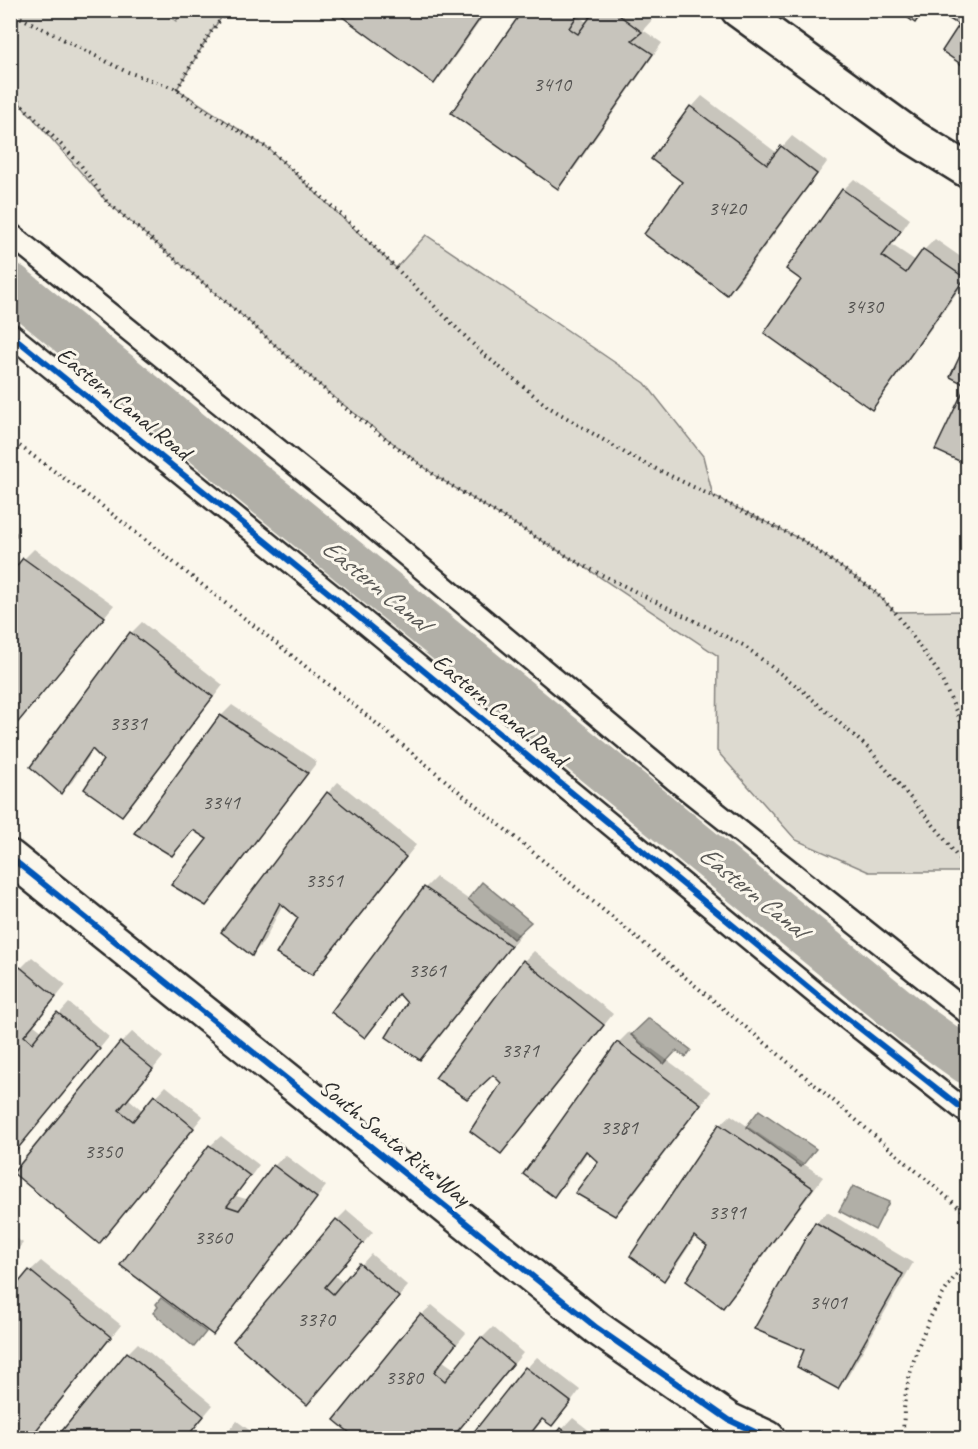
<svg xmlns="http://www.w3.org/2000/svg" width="978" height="1449" font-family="Caveat,sans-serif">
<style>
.green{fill:#dddad0;stroke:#84827e;stroke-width:1.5}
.water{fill:#b1afa7;stroke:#7b7a75;stroke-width:1.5}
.shadow{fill:#0003}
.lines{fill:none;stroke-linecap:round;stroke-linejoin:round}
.canal{stroke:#b1afa7;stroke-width:45}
.building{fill:#c7c4bc;stroke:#2b2b2b;stroke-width:1.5}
.service-casing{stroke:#2b2b2b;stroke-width:26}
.minor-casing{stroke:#2b2b2b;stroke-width:38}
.path{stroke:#2b2b2b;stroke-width:4;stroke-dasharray:1.5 4.5;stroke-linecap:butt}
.service{stroke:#fbf7ec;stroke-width:21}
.minor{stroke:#fbf7ec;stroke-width:33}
.cycleway-casing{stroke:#fbf7ec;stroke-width:10}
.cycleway{stroke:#0057b8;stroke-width:6}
.labels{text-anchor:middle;stroke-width:6;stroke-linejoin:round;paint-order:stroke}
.number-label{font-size:21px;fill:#52514f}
.street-label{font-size:24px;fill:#2b2b2b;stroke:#fbf7ec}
.water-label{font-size:26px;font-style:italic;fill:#5a5956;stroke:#fbf7ec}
</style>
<rect width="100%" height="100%" fill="#fbf7ec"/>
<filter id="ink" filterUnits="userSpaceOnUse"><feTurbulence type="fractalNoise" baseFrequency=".0167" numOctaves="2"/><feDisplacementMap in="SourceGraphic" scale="12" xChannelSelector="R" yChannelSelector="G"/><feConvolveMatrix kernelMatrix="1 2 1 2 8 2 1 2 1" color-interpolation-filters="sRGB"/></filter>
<g filter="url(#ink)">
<path class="green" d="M10 11H162L176 21 184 11H226L211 32 177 89 269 149 396 268 426 235 542 313 645 383 703 456 713 496 802 540 872 589 895 612 967 611V872H869L796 840 717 751 718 656 580 564 437 477 331 395 246 319 107 202 11 93Z"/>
<g class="water">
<path d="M482 882 531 922 513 939 468 899Z"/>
<path d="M649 1018 691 1050 686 1057 676 1051 664 1064 631 1035Z"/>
<path d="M759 1110 816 1149 801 1167 746 1127Z"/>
<path d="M853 1186 889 1202 875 1230 839 1211Z"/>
<path d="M161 1298 206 1332 194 1347 153 1313 158 1307 156 1304Z"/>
</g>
<g class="shadow">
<path d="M336 10H488L445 71 434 82Z"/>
<path d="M525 10H583L578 16 588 23 597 10H638L652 20 643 30 662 43 569 176 558 187Z"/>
<path d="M702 96 777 153 792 136 827 162 738 283 727 293 684 182 653 159 692 107Z"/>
<path d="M854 179 910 219 892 245 916 261 924 250 935 239 968 262V277L882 397 872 408 803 279 788 268 843 190Z"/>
<path d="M10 527 19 534 10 545Z"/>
<path d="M34 549 114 605 10 732V576L24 559Z"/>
<path d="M142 622 223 685 133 803 122 814 105 760 94 749 72 782 61 792 32 767 131 633Z"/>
<path d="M232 705 317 762 217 893 206 904 209 839 194 829 172 855 221 716Z"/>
<path d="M338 782 416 845 323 962 312 973 300 918 283 904 263 943 252 954 328 793Z"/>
<path d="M436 877 520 935 431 1048 420 1058 409 1003 400 993 375 1025 364 1036 425 888Z"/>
<path d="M534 951 613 1014 511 1141 503 1083 493 1073 524 961Z"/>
<path d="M32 957 66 985 34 1025 43 1032 69 1003 109 1037 10 1157 21 968Z"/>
<path d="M132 1032 163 1057 129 1099 143 1111 166 1086 203 1116 110 1231 99 1242 15 1173 121 1043Z"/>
<path d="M629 1032 711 1092 626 1204 615 1214 600 1162 588 1151 565 1185 554 1195 618 1043Z"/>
<path d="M731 1115 823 1177 734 1295 723 1306 709 1246 696 1236 674 1269 663 1279 720 1125Z"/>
<path d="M221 1136 259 1165 236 1196 249 1200 274 1166 285 1155 326 1186 223 1323 213 1333 210 1146Z"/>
<path d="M347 1210 373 1232 335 1276 344 1284 371 1254 408 1286 318 1392 307 1403 235 1340 337 1220Z"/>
<path d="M827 1212 913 1263 848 1376 837 1387 806 1350 816 1223Z"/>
<path d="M10 1234 23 1243 10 1259Z"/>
<path d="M41 1261 121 1325 31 1438H10V1296L30 1271Z"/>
<path d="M432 1305 466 1333 443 1361 456 1370 482 1338 493 1327 523 1353 452 1438H359L336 1420 421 1315Z"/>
<path d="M138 1343 213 1405 186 1438H58L128 1353Z"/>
<path d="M537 1357 580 1390 563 1413 552 1424 544 1418 530 1436 534 1438H471L527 1368Z"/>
<path d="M573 1418 599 1438H554Z"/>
<path d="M237 1421 260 1438H221Z"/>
</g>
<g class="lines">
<path class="canal" d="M10 285 915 1024 968 1062"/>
</g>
<g class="building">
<path d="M333 10H486L434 84Z"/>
<path d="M523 10H581L569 28 578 34 595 10H612L642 32 632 40 653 54 558 189 451 113Z"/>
<path d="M897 10H924L915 23Z"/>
<path d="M946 10H968V69L942 51 959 25 943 15Z"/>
<path d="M690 106 767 164 781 146 817 174 727 295 644 234 682 182 651 159Z"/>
<path d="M842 189 901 231 882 256 906 273 923 249 965 278 872 410 764 333 801 280 786 269Z"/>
<path d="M968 339V465L935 450 966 385 950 377Z"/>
<path d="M23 558 105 617 10 732V574Z"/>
<path d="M130 632 213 697 122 816 84 789 103 760 92 749 61 794 30 767Z"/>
<path d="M220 715 308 773 206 906 171 885 207 839 193 830 172 856 134 833Z"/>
<path d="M327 792 406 857 312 975 276 954 298 918 280 903 252 956 221 932Z"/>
<path d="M424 887 511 946 420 1060 386 1037 407 1003 399 994 365 1038 331 1012Z"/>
<path d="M523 960 604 1025 501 1154 470 1131 501 1083 493 1075 467 1099 435 1078Z"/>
<path d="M20 967 56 997 24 1036 32 1043 57 1012 100 1049 10 1158V978Z"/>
<path d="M120 1042 153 1069 119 1110 133 1121 154 1095 194 1128 99 1244 13 1173Z"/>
<path d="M617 1042 701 1104 615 1216 575 1193 598 1162 586 1151 554 1197 523 1174Z"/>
<path d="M719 1124 813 1188 723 1308 686 1281 707 1246 694 1236 664 1281 630 1256Z"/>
<path d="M209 1145 250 1176 227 1206 239 1210 273 1165 317 1198 213 1335 120 1265Z"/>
<path d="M336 1219 363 1243 325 1287 333 1294 359 1263 399 1297 307 1405 233 1341Z"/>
<path d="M815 1222 903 1274 838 1389 797 1367 804 1350 754 1329Z"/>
<path d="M29 1270 111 1337 30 1438H10V1293Z"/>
<path d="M420 1314 456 1344 434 1372 445 1381 481 1337 513 1364 452 1438H356L334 1420Z"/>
<path d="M127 1352 204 1416 186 1438H56Z"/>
<path d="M525 1367 571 1402 552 1426 542 1419 527 1438H469Z"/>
<path d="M561 1428 574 1438H553Z"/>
<path d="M225 1431 236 1438H219Z"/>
</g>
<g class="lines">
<g class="service-casing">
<g id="service">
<path d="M10 234 345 504 674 779 968 1013"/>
<path d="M10 334 356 615 820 997 968 1113"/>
</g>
</g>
<g class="minor-casing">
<g id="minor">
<path d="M738 10 913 137 968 171"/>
<path d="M10 857 597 1328 729 1420 768 1438"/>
</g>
</g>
<g class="path">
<path d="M10 12 125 71 177 89 203 109 269 149 348 221 481 352 547 406 630 456 802 540 872 589 895 612 938 672 968 737"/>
<path d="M177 89 211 32 228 10"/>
<path d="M10 93 80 164 107 202 246 319 345 408 437 477 580 564 743 645 803 691 868 748 941 834 968 872"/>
<path d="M10 439 102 506 333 688 776 1052 968 1215"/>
<path d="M903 1438C904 1422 903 1404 907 1388 916 1341 937 1296 968 1260"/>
</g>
<use href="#service" class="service"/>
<use href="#minor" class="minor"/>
<g class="cycleway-casing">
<g id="cycleway">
<path d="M10 334 356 615 820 997 968 1113"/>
<path d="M10 857 597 1328 729 1420 768 1438"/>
</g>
</g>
<use href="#cycleway" class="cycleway"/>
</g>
</g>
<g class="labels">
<g class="number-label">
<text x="552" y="91">3410</text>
<text x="727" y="215">3420</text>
<text x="864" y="313">3430</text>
<text x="128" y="730">3331</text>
<text x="221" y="809">3341</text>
<text x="324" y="887">3351</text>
<text x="427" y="977">3361</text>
<text x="520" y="1057">3371</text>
<text x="619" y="1134">3381</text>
<text x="103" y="1158">3350</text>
<text x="727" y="1219">3391</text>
<text x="213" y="1244">3360</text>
<text x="828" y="1309">3401</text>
<text x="316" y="1326">3370</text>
<text x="404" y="1384">3380</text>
</g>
<g class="street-label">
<text transform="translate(124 403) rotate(39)" y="8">Eastern Canal Road</text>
<text transform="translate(500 710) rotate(39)" y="8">Eastern Canal Road</text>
<text transform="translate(395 1142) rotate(39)" y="8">South Santa Rita Way</text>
</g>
<g class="water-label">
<text transform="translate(376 584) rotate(39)" y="9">Eastern Canal</text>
<text transform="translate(753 891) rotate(39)" y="9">Eastern Canal</text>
</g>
</g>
<rect width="978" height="1449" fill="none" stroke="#fbf7ec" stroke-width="36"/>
<rect x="18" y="18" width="942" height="1413" fill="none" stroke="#2b2b2b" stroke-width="2" filter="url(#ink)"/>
</svg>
